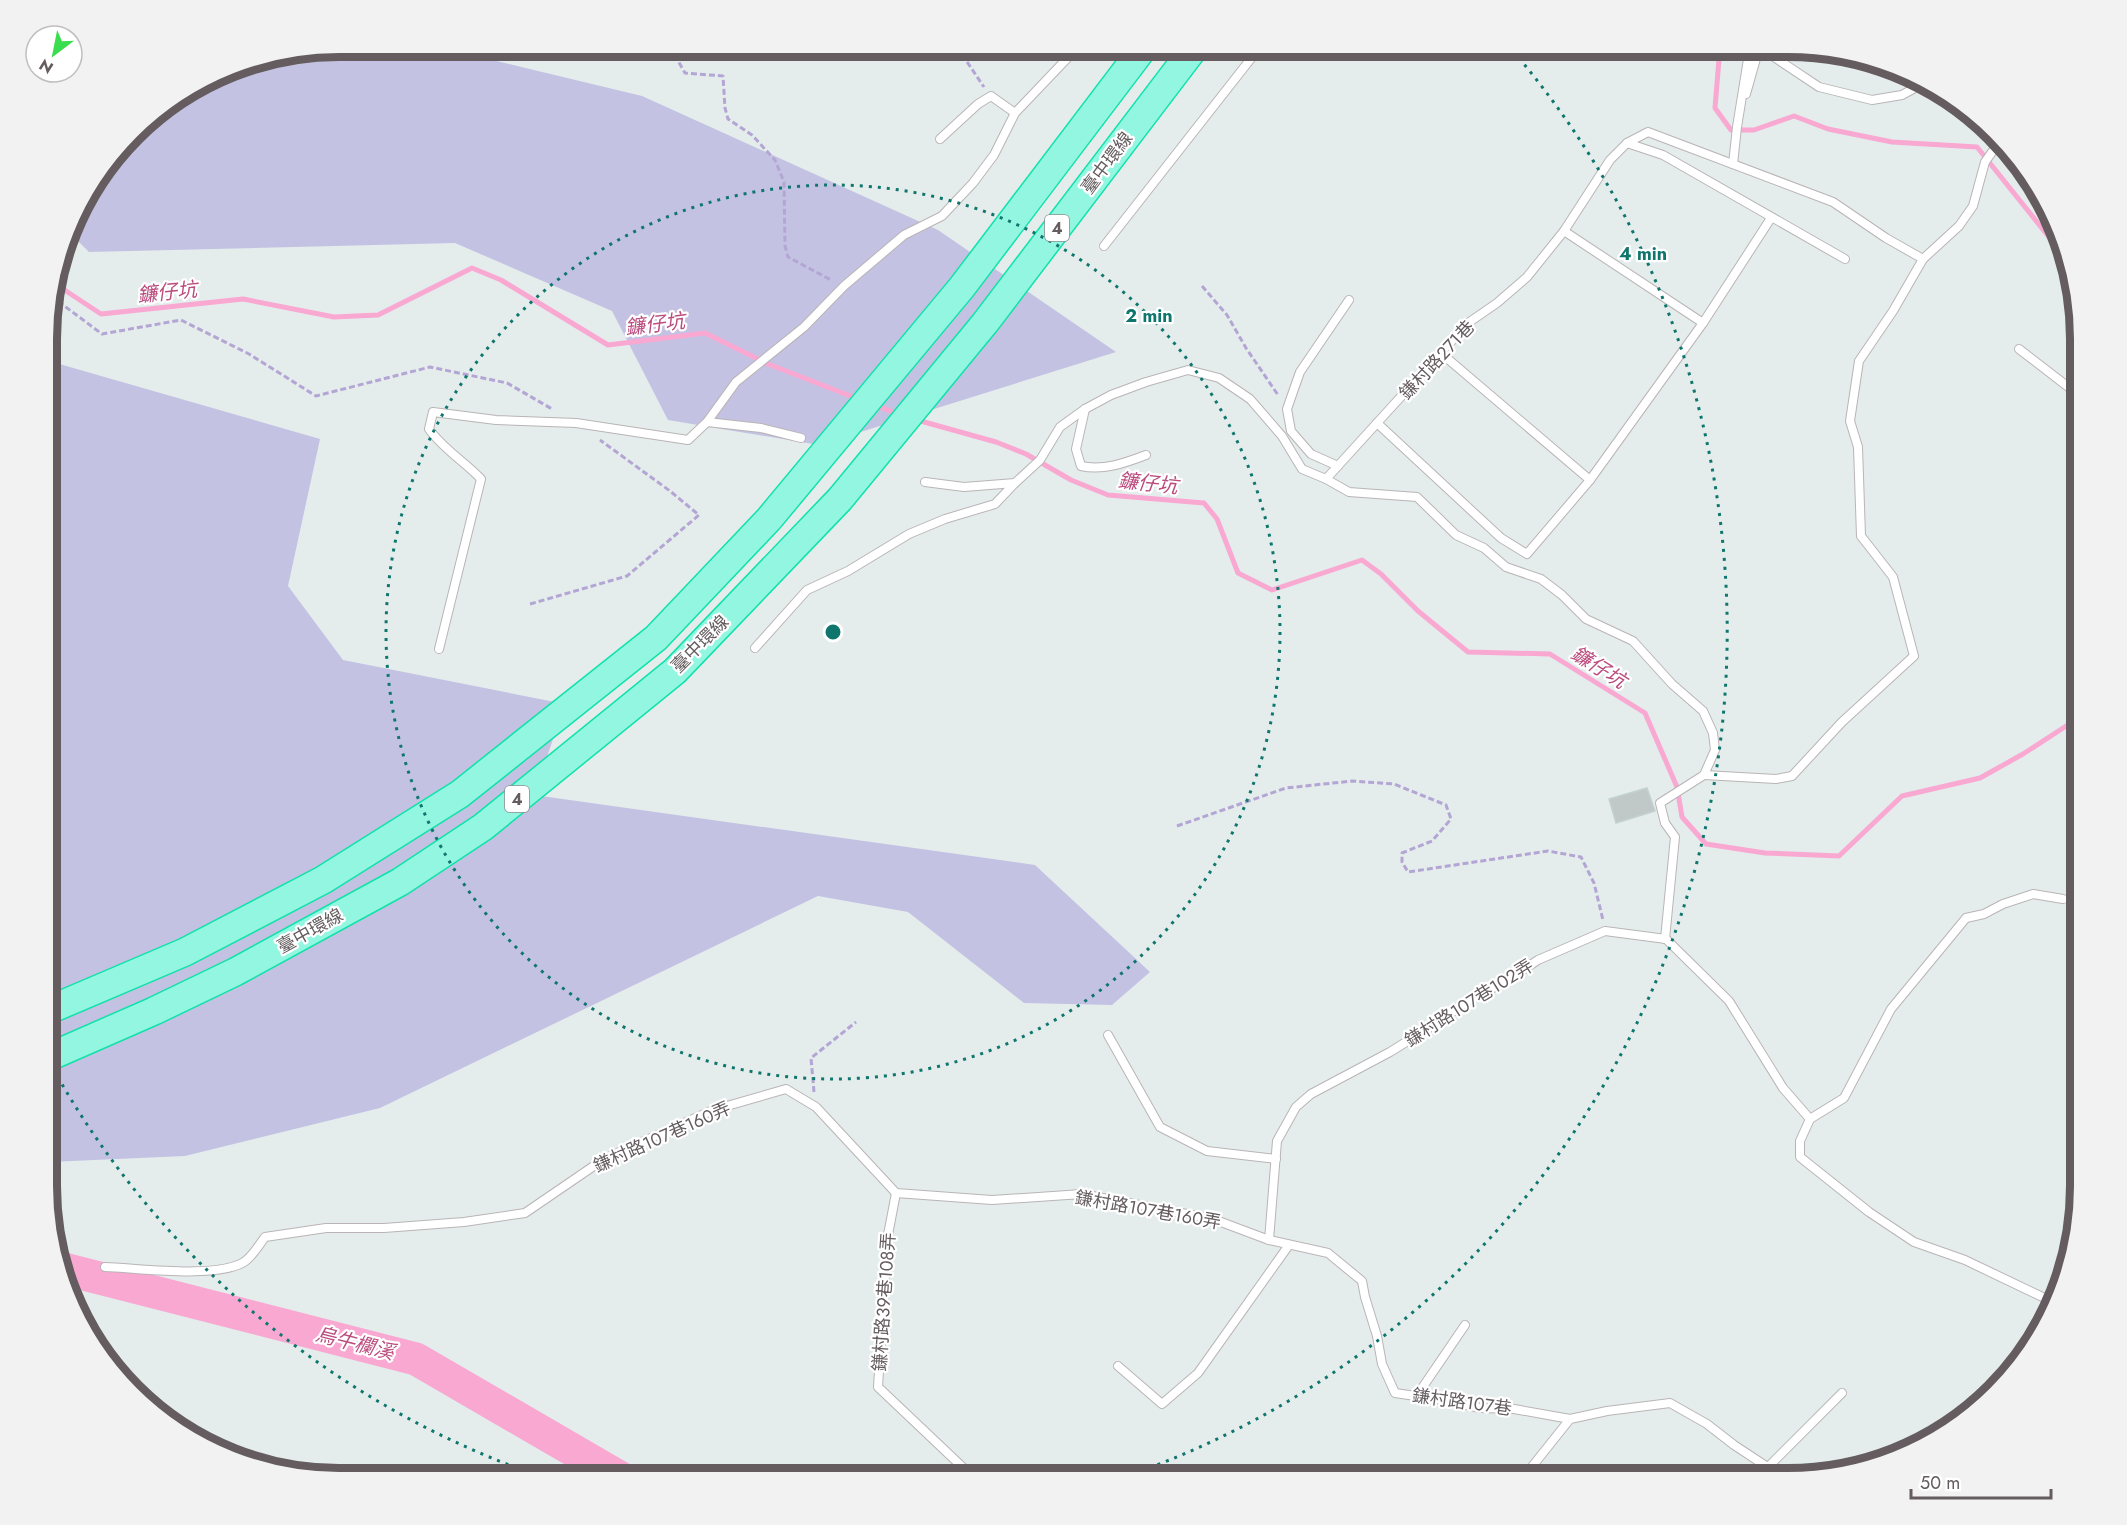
<svg xmlns="http://www.w3.org/2000/svg" width="2127" height="1525" font-family="Jost,'Noto Sans TC',sans-serif">
<style>
.green{fill:#c4c2e3}
.lines{fill:none;stroke-linecap:round;stroke-linejoin:round}
.stream{stroke:#f9a8d2;stroke-width:5}
.river{stroke:#f9a8d2;stroke-width:33}
.building{fill:#c0c9c7;stroke:#c3d2ce;stroke-width:1.5}
.service-casing{stroke:#bab4b6;stroke-width:10}
.motorway-casing{stroke:#10e2a9;stroke-width:30}
.path{stroke:#b4a6d4;stroke-width:3;stroke-dasharray:6 3;stroke-linecap:butt}
.service{stroke:#fff;stroke-width:8}
.motorway{stroke:#93f6e1;stroke-width:27}
.ring{fill:none;stroke:#0f766e;stroke-width:3;stroke-dasharray:3 6}
.labels{text-anchor:middle;stroke-width:4.5;stroke-linejoin:round;paint-order:stroke}
.shield{fill:#fff;stroke:#928d8f;stroke-width:1.5}
.shield-label{font-size:16px;font-weight:bold;fill:#645c5f}
.street-label{font-size:18px;fill:#645c5f;stroke:#fff}
.water-label{font-size:20px;font-style:italic;fill:#bb4c7e;stroke:#fff}
.rim{fill:none;stroke:#645c5f;stroke-width:8}
.centre{fill:#0f766e;stroke:#fff;stroke-width:3}
.ring-label{font-size:18px;text-anchor:middle;font-weight:bold;fill:#0f766e;stroke:#fff;stroke-width:4.5;stroke-linejoin:round;paint-order:stroke}
</style>
<rect width="100%" height="100%" fill="#e4edec"/>
<g class="green">
<path d="M339 47H438L642 96 938 230 1116 352 819 445 668 420 612 311 455 243 89 252 70 233 77 209 146 119 228 69Z"/>
<path d="M49 361 320 439 288 586 343 660 565 704 534 795 1035 865 1150 972 1112 1005 1024 1003 908 912 818 896 380 1108 185 1156 49 1162Z"/>
</g>
<g class="lines">
<g class="stream">
<path d="M1720 47 1715 108 1731 130H1754L1794 116 1828 129 1892 142 1977 147 2061 252"/>
<path d="M55 281 66 291 101 314 243 299 334 317 378 315 472 268 501 280 608 345 705 333 768 364 858 399"/>
<path d="M875 405 900 415"/>
<path d="M917 420 996 442 1026 454 1071 480 1108 495 1204 503 1217 519 1238 573 1272 590 1362 560 1381 574 1418 611 1468 652 1550 654 1645 713 1677 787 1682 817 1706 844 1765 853 1839 856 1902 796 1980 778 2023 754 2080 717"/>
</g>
<path class="river" d="M64 1269 416 1359 621 1478"/>
</g>
<path class="building" d="M1647 788 1655 811 1616 823 1609 799Z"/>
<g class="lines">
<g class="service-casing">
<g id="service">
<path d="M1759 47 1819 87 1872 100 1902 95 1924 83"/>
<path d="M1746 94 1759 48"/>
<path d="M940 139 978 104 991 96 1015 113"/>
<path d="M1627 143 1663 155 1845 259"/>
<path d="M1733 164 1737 127 1750 47"/>
<path d="M1564 231 1703 323"/>
<path d="M1104 246 1260 47"/>
<path d="M2019 349 2080 396"/>
<path d="M1442 354 1590 480"/>
<path d="M1085 409 1076 449 1081 466C1103 471 1125 463 1146 455"/>
<path d="M707 422 736 382 804 327 844 286 904 235 942 216 973 183 994 155 1015 113 1078 47"/>
<path d="M1377 423 1501 538 1527 554 1590 480 1703 323 1771 218"/>
<path d="M1338 466 1311 454 1291 431 1287 409 1300 372 1349 300"/>
<path d="M1326 479 1349 492 1417 497 1456 535 1484 548 1506 567 1541 579 1562 595 1586 619 1633 641 1672 684 1703 711 1713 733 1715 750 1704 775 1660 803 1665 823 1675 837 1665 939"/>
<path d="M925 482 964 487 1015 483 1040 460 1060 427 1085 409 1111 395 1146 382 1188 370 1219 378 1250 399 1282 436 1302 469 1326 479 1468 323 1497 303 1527 277 1564 231 1610 160 1627 143 1648 132 1833 202 1886 238 1923 259 1959 226 1973 206 1985 162 1997 145"/>
<path d="M755 648 807 590 848 571 909 534 945 519 995 504 1015 483"/>
<path d="M439 649 481 479C464 461 443 449 429 429L433 412 496 420 576 423 688 440 707 422 761 428 801 438"/>
<path d="M1704 775 1776 779 1792 776 1842 722 1914 656 1893 577 1861 536 1858 447 1850 421 1859 361 1893 311 1923 259"/>
<path d="M1108 1035 1160 1127 1207 1151 1276 1159"/>
<path d="M896 1193 887 1240 878 1387 974 1478"/>
<path d="M1269 1240 1277 1141 1296 1107 1311 1094 1390 1052 1440 1021 1477 994 1500 985 1538 960 1605 931 1666 939 1729 1001 1783 1088 1810 1119"/>
<path d="M105 1267C139 1268 216 1279 244 1262 252 1257 259 1245 265 1237L326 1228H384L464 1222 525 1213 604 1159 713 1110 786 1089 816 1107 896 1193 992 1200 1082 1194 1213 1219 1269 1240 1328 1253 1362 1281 1365 1297 1377 1336 1382 1364 1395 1393 1443 1400 1480 1408 1514 1409 1570 1419"/>
<path d="M2055 1303 1965 1260 1914 1242 1869 1212 1800 1157V1141L1810 1119 1844 1098 1891 1009 1966 918 1984 914 2003 904 2033 894 2063 899"/>
<path d="M1118 1366 1162 1404 1198 1373 1289 1245"/>
<path d="M1416 1397 1465 1325"/>
<path d="M1768 1467 1842 1393"/>
<path d="M1523 1478 1570 1419 1607 1411 1670 1403 1707 1424 1734 1445 1784 1478"/>
</g>
</g>
<g class="motorway-casing">
<g id="motorway">
<path d="M49 1010 185 952 323 880 460 794 656 638 769 519 962 287 1144 47"/>
<path d="M49 1057 154 1011 235 972 400 882 483 827 675 671 840 499 985 323 1195 47"/>
</g>
</g>
<g class="path">
<path d="M670 47 685 73 723 76 725 108 728 119 752 135 775 160 784 182 785 246 788 257 831 280"/>
<path d="M957 47 984 87"/>
<path d="M1202 286 1227 315 1246 348 1278 395"/>
<path d="M51 296 102 334 181 320 249 354 316 396 430 367 507 383 552 409"/>
<path d="M530 604 627 576 699 515 670 491 600 440"/>
<path d="M1177 826 1286 788 1352 781 1394 784 1446 805 1451 819 1432 841 1402 853V862L1408 872 1548 851 1581 857 1594 883 1603 920"/>
<path d="M814 1092 811 1058 856 1022"/>
</g>
<use href="#service" class="service"/>
<use href="#motorway" class="motorway"/>
</g>
<g class="ring">
<circle cx="833" cy="632" r="447"/>
<path d="M542 1477A894 894 0 0 1 51 1065M1513 51A894 894 0 0 1 1124 1477"/>
</g>
<g class="labels">
<g class="shield">
<rect x="1045" y="215" width="24" height="26" rx="4.5"/>
<rect x="505" y="786" width="24" height="26" rx="4.5"/>
</g>
<g class="shield-label">
<text x="1057" y="234">4</text>
<text x="517" y="805">4</text>
</g>
<g class="street-label">
<text transform="translate(1107 163) rotate(-53)" y="6">臺中環線</text>
<text transform="translate(1437 360) rotate(-47)" y="6">鎌村路271巷</text>
<text transform="translate(700 644) rotate(-45)" y="6">臺中環線</text>
<text transform="translate(310 931) rotate(-29)" y="6">臺中環線</text>
<text transform="translate(1469 1003) rotate(-32)" y="6">鎌村路107巷102弄</text>
<text transform="translate(662 1137) rotate(-24)" y="6">鎌村路107巷160弄</text>
<text transform="translate(1148 1210) rotate(10)" y="6">鎌村路107巷160弄</text>
<text transform="translate(884 1302) rotate(-86)" y="6">鎌村路39巷108弄</text>
<text transform="translate(1462 1402) rotate(8)" y="6">鎌村路107巷</text>
</g>
<g class="water-label">
<text transform="translate(167 292) rotate(-6)" y="7">鐮仔坑</text>
<text transform="translate(655 324) rotate(-7)" y="7">鐮仔坑</text>
<text transform="translate(1148 483) rotate(6)" y="7">鐮仔坑</text>
<text transform="translate(1599 667) rotate(32)" y="7">鐮仔坑</text>
<text transform="translate(355 1343) rotate(14)" y="7">烏牛欄溪</text>
</g>
</g>
<path d="M0 0H2127V1525H0ZM339 57H1788A282 282 0 0 1 2070 339V1186A282 282 0 0 1 1788 1468H339A282 282 0 0 1 57 1186V339A282 282 0 0 1 339 57Z" fill="#f3f2f2" fill-rule="evenodd"/>
<path class="rim" d="M339 57H1788A282 282 0 0 1 2070 339V1186A282 282 0 0 1 1788 1468H339A282 282 0 0 1 57 1186V339A282 282 0 0 1 339 57Z"/>
<circle cx="833" cy="632" r="9" class="centre"/>
<g class="ring-label">
<text x="1643" y="260">4 min</text>
<text x="1149" y="322">2 min</text>
</g>
<g transform="translate(54 54) rotate(212)"><circle r="28" fill="#ffffff" stroke="#c1bebf" stroke-width="1.5"/>
<path d="M0-4.5L10 22L0 15L-10 22Z" fill="#3add4e"/>
<text y="-9" font-size="16" font-weight="bold" text-anchor="middle" fill="#645c5f">N</text>
</g>
<path d="M1911 1489v9h140v-9" fill="none" stroke="#645c5f" stroke-width="3"/>
<text x="1920" y="1489" font-size="18" fill="#645c5f" stroke="#ffffff" stroke-width="4.5" paint-order="stroke">50 m</text>
</svg>
